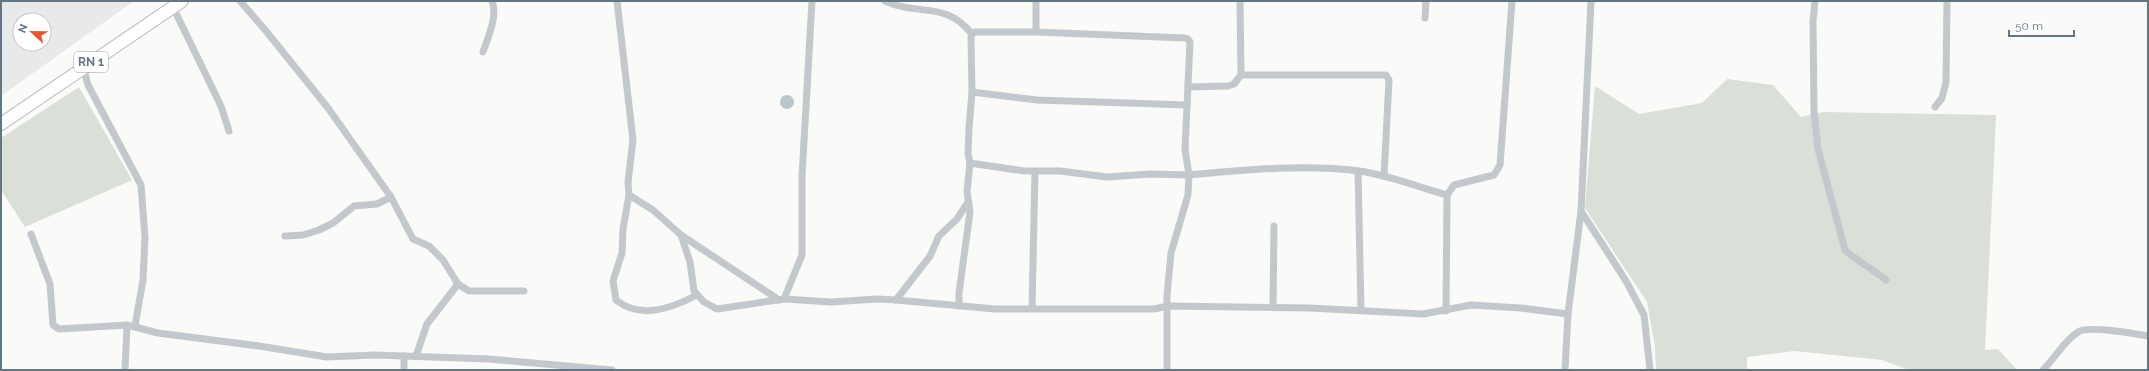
<svg xmlns="http://www.w3.org/2000/svg" width="2149" height="371" font-family="Raleway,sans-serif">
<style>
.built{fill:#e8e9e9;fill-rule:evenodd}
.green{fill:#dadfd7}
.water{fill:#bbc7cb}
.lines{fill:none;stroke-linecap:round;stroke-linejoin:round}
.primary-casing{stroke:#b5babe;stroke-width:14}
.minor{stroke:#c3c8cc;stroke-width:7}
.primary{stroke:#fff;stroke-width:12}
.labels{text-anchor:middle;stroke-width:4;stroke-linejoin:round;paint-order:stroke}
.shield{fill:#fff;stroke:#939fa8;stroke-width:1}
.shield-label{font-size:12px;font-weight:bold;fill:#657683}
</style>
<rect width="100%" height="100%" fill="#fafaf8"/>
<path class="built" d="M1 1H134L1 96ZM20 20H44V44H20Z"/>
<g class="green">
<path d="M1727 79 1773 85 1801 117 1823 112 1996 115 1985 350 1998 349 2017 370H1909L1882 360 1794 351 1747 357V370H1656L1655 346 1647 302 1585 208 1595 86 1639 114 1702 103Z"/>
<path d="M79 87 132 180 25 227 1 190V138Z"/>
</g>
<circle class="water" cx="787" cy="102" r="7"/>
<g class="lines">
<g class="primary-casing">
<path id="primary" d="M1 124 182 1"/>
</g>
<g class="minor">
<path d="M240 1 266 31 328 108 391 197 413 239 429 246 443 260 458 284 469 291H524"/>
<path d="M617 1 633 140 628 182 629 195 653 210 681 235 779 300"/>
<path d="M885 1C920 17 945 0 972 34"/>
<path d="M1036 1V32"/>
<path d="M1815 1 1813 21 1814 112 1818 149 1845 250C1858 262 1873 269 1886 280"/>
<path d="M173 7 221 106 229 131"/>
<path d="M1425 18 1426 1"/>
<path d="M972 34 975 32H1036L1185 38 1188 39 1190 42 1185 149 1189 175C1245 170 1303 164 1359 171 1389 175 1418 187 1447 195"/>
<path d="M483 52C488 37 498 16 492 1"/>
<path d="M83 67 88 85 141 185 145 238 143 280 135 326"/>
<path d="M1241 75H1386L1389 80 1384 176"/>
<path d="M1189 87 1228 86 1234 84 1241 75 1240 1"/>
<path d="M972 92 1037 100 1187 105"/>
<path d="M1935 107 1942 98 1946 82 1947 1"/>
<path d="M970 163 1024 171H1060L1107 177 1150 174 1189 175 1188 195 1171 253 1167 295V370"/>
<path d="M1358 171 1361 310"/>
<path d="M629 195 623 229 622 253 613 281 616 300C641 320 672 308 697 295"/>
<path d="M1581 211 1626 281 1644 315 1650 370"/>
<path d="M31 234 50 284 53 325 59 329 127 325 158 333 259 346 327 357 375 355 489 359 612 370"/>
<path d="M681 235 690 262 694 291 704 302 717 309 784 299 831 302 877 299 896 300 930 256 939 236 957 219 968 202"/>
<path d="M285 236 303 235 319 230 333 223 354 206 377 204 391 197"/>
<path d="M784 299 802 255V176L812 1"/>
<path d="M896 300 995 309H1154L1168 306 1310 308 1423 314 1471 305 1521 308 1568 314"/>
<path d="M959 306V293L970 212 967 191 970 163 968 154 969 128 972 92 971 37 972 34"/>
<path d="M1273 307 1274 226"/>
<path d="M1032 309 1035 172"/>
<path d="M1446 311 1447 195 1454 185 1494 175 1500 165 1512 1"/>
<path d="M404 356V370"/>
<path d="M416 356 427 324 458 284"/>
<path d="M125 370 127 325"/>
<path d="M1565 370 1568 314 1581 211 1591 1"/>
<path d="M2043 370C2055 358 2063 342 2078 332 2088 325 2135 334 2148 336"/>
</g>
<use href="#primary" class="primary"/>
</g>
<g class="labels">
<rect class="shield" x="74" y="52" width="34" height="20" rx="3"/>
<g class="shield-label">
<text x="91" y="66">RN 1</text>
</g>
</g>
<rect width="2149" height="371" fill="none" stroke="#657683" stroke-width="4"/>
<g transform="translate(32 32) rotate(292)"><circle r="19" fill="#ffffff" stroke="#c1c8cd"/>
<path d="M0-3L7 15L0 10L-7 15Z" fill="#e4572e"/>
<text y="-6" font-size="11" font-weight="bold" text-anchor="middle" fill="#657683">N</text>
</g>
<path d="M2009 30v6h65v-6" fill="none" stroke="#657683" stroke-width="2"/>
<text x="2015" y="30" font-size="12" fill="#657683" stroke="#ffffff" stroke-width="3" paint-order="stroke">50 m</text>
</svg>
